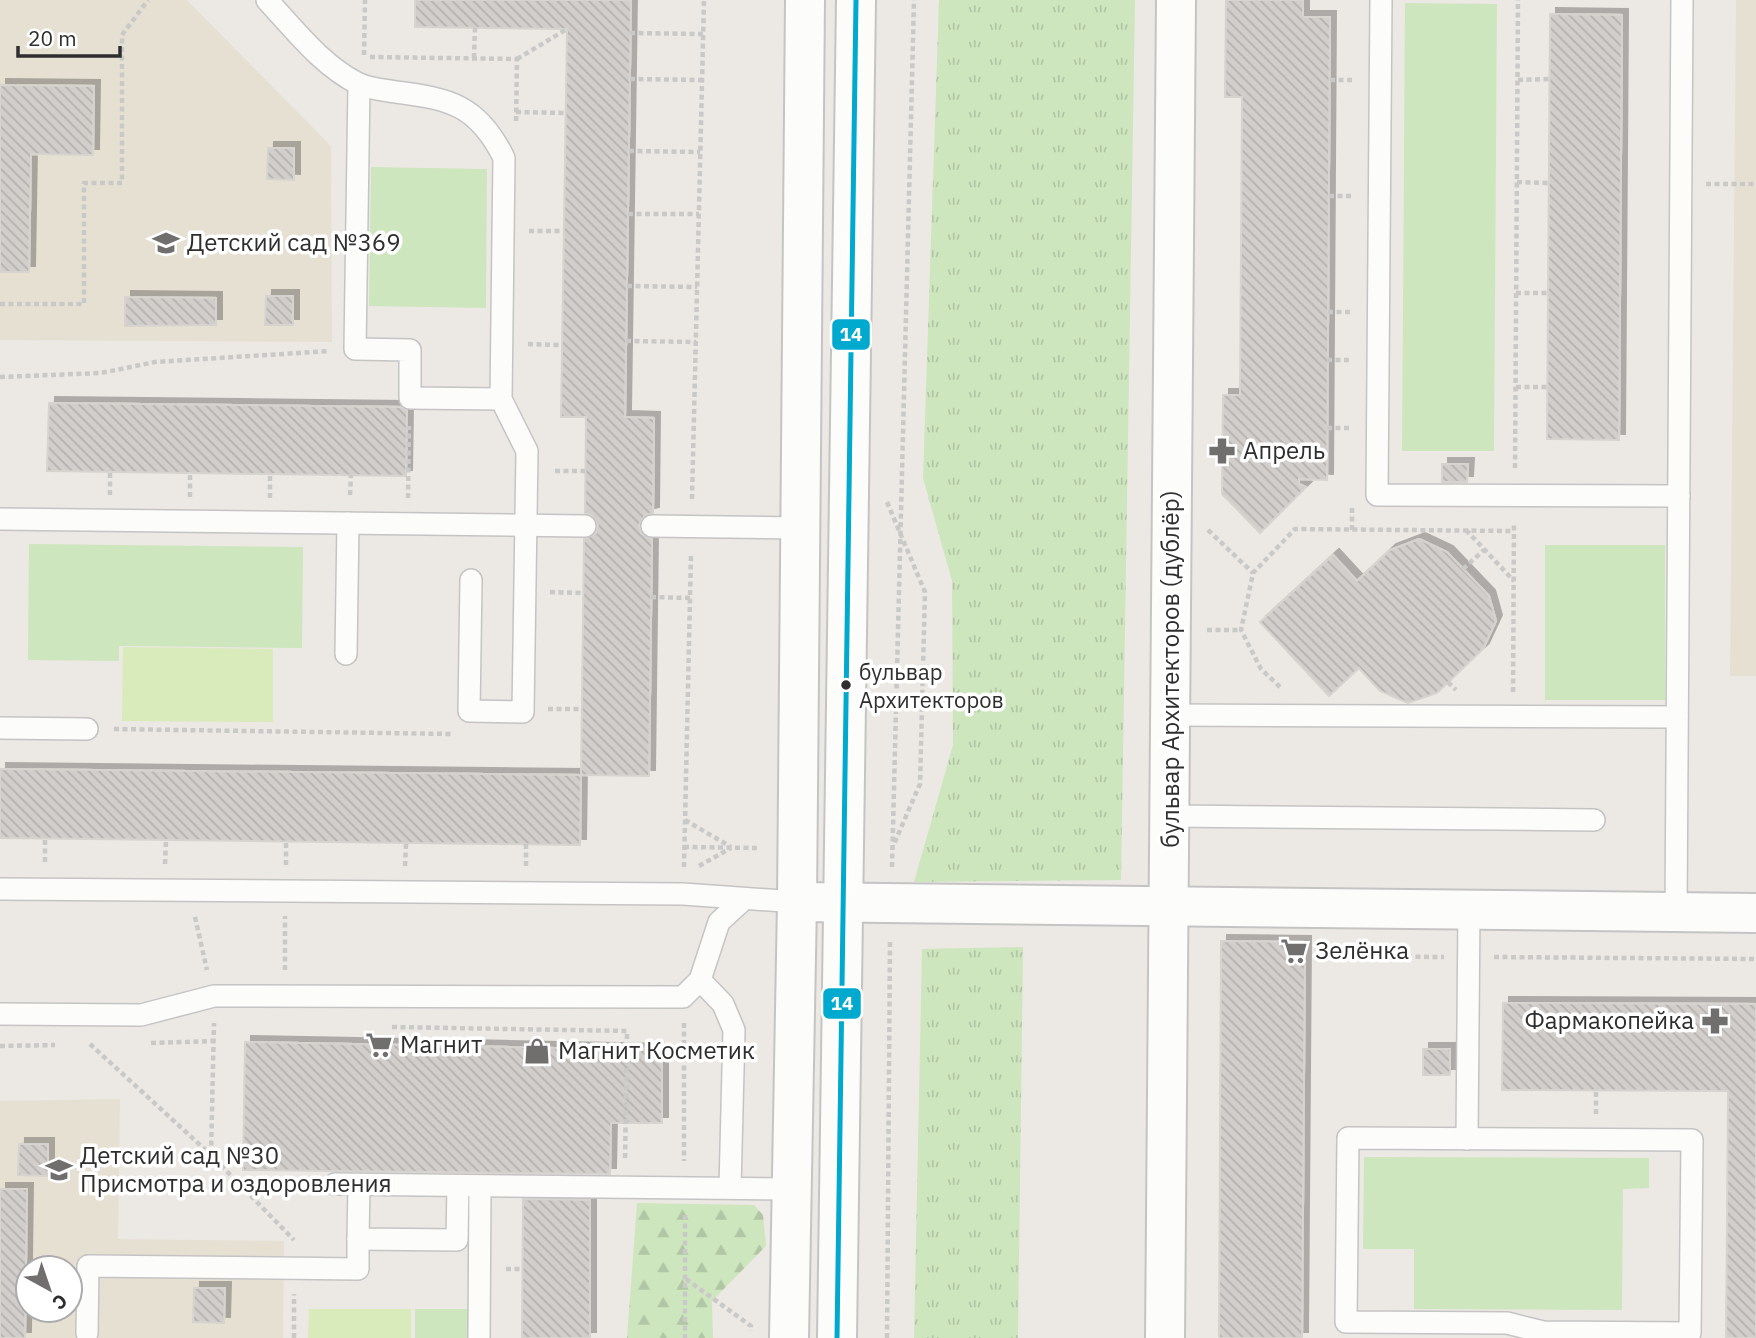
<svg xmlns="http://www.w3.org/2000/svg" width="1756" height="1338" font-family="'IBM Plex Sans',sans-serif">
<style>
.education{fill:#e6e0d3;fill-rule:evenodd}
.grass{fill:url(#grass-tufts)}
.forest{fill:url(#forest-firs)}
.park{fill:#cee6be}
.pitch{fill:#d9eabb}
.building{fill:url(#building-back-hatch);stroke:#d7d4d0;stroke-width:2;filter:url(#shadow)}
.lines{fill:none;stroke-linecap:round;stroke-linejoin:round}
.lane-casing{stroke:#c5c4c5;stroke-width:24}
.street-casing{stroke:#c5c4c5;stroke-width:42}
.secondary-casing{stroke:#c5c4c5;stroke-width:42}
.path{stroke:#c9c9c8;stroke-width:4.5;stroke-dasharray:5 3.5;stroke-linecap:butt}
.lane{stroke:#fcfcfb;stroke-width:21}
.street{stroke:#fcfcfb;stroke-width:38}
.secondary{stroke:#fcfcfb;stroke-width:38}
.bus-1-casing{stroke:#fff;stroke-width:10}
.bus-1{stroke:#00a9ce;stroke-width:5}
.bus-dot{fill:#2e2e2e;stroke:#fff;stroke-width:2.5}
.labels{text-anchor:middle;stroke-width:7;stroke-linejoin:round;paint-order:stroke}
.bus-label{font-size:22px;fill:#2e2e2e;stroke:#fff;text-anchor:start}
.poi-label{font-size:24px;fill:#2e2e2e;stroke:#fff;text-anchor:start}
.street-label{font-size:24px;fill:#2e2e2e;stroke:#fff}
.line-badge{stroke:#fff;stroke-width:2.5}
.badge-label{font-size:19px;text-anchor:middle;font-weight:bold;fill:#fff}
</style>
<defs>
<pattern id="grass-tufts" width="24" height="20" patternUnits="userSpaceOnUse" patternTransform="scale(1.75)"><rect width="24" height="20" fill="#cee6be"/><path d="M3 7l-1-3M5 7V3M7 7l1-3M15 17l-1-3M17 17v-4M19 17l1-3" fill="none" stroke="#b1c6a4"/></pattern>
<pattern id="forest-firs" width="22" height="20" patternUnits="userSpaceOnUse" patternTransform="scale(1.75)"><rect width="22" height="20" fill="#cee6be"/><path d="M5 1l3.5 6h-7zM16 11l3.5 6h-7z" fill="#b1c6a4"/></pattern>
<pattern id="building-back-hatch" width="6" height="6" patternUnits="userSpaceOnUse" patternTransform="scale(1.75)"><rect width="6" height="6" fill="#d1cecb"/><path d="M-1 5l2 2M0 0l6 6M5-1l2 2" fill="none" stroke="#b4b1af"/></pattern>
<filter id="shadow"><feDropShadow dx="6" dy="-6" stdDeviation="0" flood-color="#0004"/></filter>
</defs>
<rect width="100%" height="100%" fill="#ece8e4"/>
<g class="education">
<path d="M0 0H187L331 146 332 342 0 340Z"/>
<path d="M1736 0H1756V676H1730Z"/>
<path d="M120 1099 118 1239 284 1241 283 1338H0V1101ZM28 1268H70V1310H28Z"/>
</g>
<g class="grass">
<path d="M939 0H1135L1121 880 914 882 953 745 952 581 923 478Z"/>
<path d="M1023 947 1018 1338H914L922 949Z"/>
</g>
<path class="forest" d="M637 1203 754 1205 763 1215 766 1246 712 1301 713 1338H627Z"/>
<g class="park">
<path d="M1405 3 1497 4 1494 451H1402Z"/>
<path d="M371 167 487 169 486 308 369 306Z"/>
<path d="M29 544 303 547 302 648 119 646V661L28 660Z"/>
<rect x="1545" y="545" width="120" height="155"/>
<path d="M1364 1157 1649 1158V1188L1623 1189 1622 1310 1414 1309V1249H1363Z"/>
<rect x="415" y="1309" width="53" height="29"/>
</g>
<g class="pitch">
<path d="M123 647 273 649V722L122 721Z"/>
<path d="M309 1309H411V1338H308Z"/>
</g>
<g class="building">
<path d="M415 0H631L625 417 654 418 653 513 645 515 639 525 641 533 652 539 649 776 581 775 584 539 596 533 598 525 592 515 585 513 586 417H561L567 29 415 27Z"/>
<path d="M1226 0H1303V17H1330L1327 480 1299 479V484L1306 487 1260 533 1222 494 1223 395H1240L1242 97H1225Z"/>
<path d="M1550 14 1622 15 1619 440 1547 439Z"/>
<path d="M0 85 94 86 93 155 31 154 29 272H0Z"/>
<path d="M268 148H294V180L267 179Z"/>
<path d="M266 296H293V325H265Z"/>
<path d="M125 297 216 298V325L125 326Z"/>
<path d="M49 403 401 407 407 410 406 476 47 471Z"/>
<path d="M1442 464H1468L1467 482H1442Z"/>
<path d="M1419 539 1447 552 1489 596 1496 621 1483 649 1437 693 1408 703 1380 691 1359 668 1329 696 1260 622 1333 555 1357 581 1390 550Z"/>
<path d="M0 769 581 775 580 845 0 838Z"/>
<path d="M1221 941 1305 942 1302 1338H1219Z"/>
<path d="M1503 1003 1756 1004V1338H1726L1728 1091 1502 1090Z"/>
<path d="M245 1042 662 1050V1123H611L610 1174 243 1170Z"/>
<rect x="1423" y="1049" width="27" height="26"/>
<path d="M19 1144H48V1176L18 1175Z"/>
<path d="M0 1189H27L25 1338H0Z"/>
<path d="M523 1199 590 1200V1338H522Z"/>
<path d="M194 1288H225L224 1323 193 1322Z"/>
</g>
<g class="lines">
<g class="lane-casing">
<g id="lane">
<path d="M267 0C294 29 322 66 359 84 370 89 384 90 396 92 450 99 478 105 504 158L501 399 527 451 523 712 469 711 471 580"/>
<path d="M1381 0 1377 495 1679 496"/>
<path d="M359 84 355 349 410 350V398L501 399"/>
<path d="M0 519 585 526"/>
<path d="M652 526 800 528"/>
<path d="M346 654 348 523"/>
<path d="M1170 715 1677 717"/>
<path d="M0 728 87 729"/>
<path d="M1169 816 1594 820"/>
<path d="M0 889 683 894 797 902"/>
<path d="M1676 912 1682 0"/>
<path d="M700 980 723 1004 734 1030 730 1188"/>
<path d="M0 1014 141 1015 214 996 683 997 700 980 719 922 743 900"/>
<path d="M1348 1138 1692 1140 1690 1333 1543 1332 1507 1323 1346 1322Z"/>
<path d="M1467 1139 1469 909"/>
<path d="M335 1184 790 1189"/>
<path d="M359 1185 358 1239 457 1240 458 1186"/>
<path d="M87 1333 88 1266 358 1269V1239"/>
<path d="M479 1338 480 1187"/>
</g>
</g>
<g class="street-casing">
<g id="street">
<path d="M797 902 1756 913"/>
<path d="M1165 1338 1176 0"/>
</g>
</g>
<g class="secondary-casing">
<g id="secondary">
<path d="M789 1338 797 902 805 0"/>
<path d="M837 1338 856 0"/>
</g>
</g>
<g class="path">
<path d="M630 33 703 34"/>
<path d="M364 55 365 0"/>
<path d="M370 57 517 59 516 124"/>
<path d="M474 58 475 27"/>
<path d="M517 59 567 29"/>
<path d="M630 79 702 80"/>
<path d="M1330 80H1353"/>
<path d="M1518 80 1549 79"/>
<path d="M516 112 565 113"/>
<path d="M629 151 700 152"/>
<path d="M1517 182 1549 183"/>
<path d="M1706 184H1756"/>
<path d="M1329 196H1353"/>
<path d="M628 214H699"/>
<path d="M529 231H563"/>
<path d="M627 286 697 287"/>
<path d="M1516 293H1548"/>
<path d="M0 304H84V183H122V35L148 0"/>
<path d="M1328 312H1351"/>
<path d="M626 341 696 342"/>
<path d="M528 344 562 345"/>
<path d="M1327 360H1351"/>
<path d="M0 377 101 373 155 362 330 351"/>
<path d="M1516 387H1547"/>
<path d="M1327 428H1351"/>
<path d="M1515 468 1518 0"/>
<path d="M555 471H585"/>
<path d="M110 495V472"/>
<path d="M350 495 351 475"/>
<path d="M190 497V473"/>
<path d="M270 498V474"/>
<path d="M408 498 409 426"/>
<path d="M692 499 704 0"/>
<path d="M887 502 925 592 920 784 894 844"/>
<path d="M1208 530 1253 573"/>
<path d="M1352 530V508"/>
<path d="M1466 530 1514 581"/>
<path d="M1463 569 1484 550"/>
<path d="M550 592 584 593"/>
<path d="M651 597 690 598"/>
<path d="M1207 630H1241"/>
<path d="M1448 682 1456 690"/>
<path d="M1280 687 1261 669 1241 630 1253 573 1295 529 1514 531"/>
<path d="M1513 692 1514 522"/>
<path d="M548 709H582"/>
<path d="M114 729 452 734"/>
<path d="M685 820 731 847"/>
<path d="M526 844V868"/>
<path d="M684 847 760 848"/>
<path d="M45 862V838"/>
<path d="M165 864 166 840"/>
<path d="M286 865V841"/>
<path d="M405 866 406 843"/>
<path d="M699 866 731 848"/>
<path d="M684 867 691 554"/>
<path d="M892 867 914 0"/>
<path d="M195 917 207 970"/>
<path d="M1322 956 1444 957"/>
<path d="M1494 957 1756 959"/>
<path d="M285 970V916"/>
<path d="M684 1023V1161"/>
<path d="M392 1027 627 1031 625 1161"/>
<path d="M151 1043 214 1041"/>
<path d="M90 1044 211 1155 294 1240"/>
<path d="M0 1046 55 1045"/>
<path d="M627 1049 684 1050"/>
<path d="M1596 1114V1091"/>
<path d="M211 1154 214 1023"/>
<path d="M685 1215V1338"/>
<path d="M506 1269H522"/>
<path d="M686 1279 751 1326V1331"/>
<path d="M294 1338V1294"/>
<path d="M887 1338 890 939"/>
</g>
<use href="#lane" class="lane"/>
<use href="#street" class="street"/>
<use href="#secondary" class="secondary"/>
<g class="bus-1-casing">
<path id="bus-1" d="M837 1338 856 0"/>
</g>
<use href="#bus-1" class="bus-1"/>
</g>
<defs>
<g id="school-bare" transform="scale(2.1)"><path d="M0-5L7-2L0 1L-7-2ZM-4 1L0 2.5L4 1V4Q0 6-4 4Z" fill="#706f6e" stroke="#fff" stroke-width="2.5" paint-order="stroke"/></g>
<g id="pharmacy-bare" transform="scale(2.1)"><path d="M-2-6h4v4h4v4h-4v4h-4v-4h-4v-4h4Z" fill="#706f6e" stroke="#fff" stroke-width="2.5" paint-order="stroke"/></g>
<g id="supermarket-bare" transform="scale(2.1)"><path d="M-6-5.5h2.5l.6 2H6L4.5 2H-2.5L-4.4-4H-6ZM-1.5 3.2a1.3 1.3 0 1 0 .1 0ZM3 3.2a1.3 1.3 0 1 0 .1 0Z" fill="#706f6e" stroke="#fff" stroke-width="2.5" paint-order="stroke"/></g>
<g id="shop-bare" transform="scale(2.1)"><path d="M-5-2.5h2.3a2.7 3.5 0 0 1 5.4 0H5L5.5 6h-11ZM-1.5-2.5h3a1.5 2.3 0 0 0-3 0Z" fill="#706f6e" stroke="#fff" stroke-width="2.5" paint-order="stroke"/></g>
</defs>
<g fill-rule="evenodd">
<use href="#school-bare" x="166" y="243"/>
<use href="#pharmacy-bare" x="1222" y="451"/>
<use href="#supermarket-bare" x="1294" y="951"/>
<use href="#pharmacy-bare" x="1715" y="1021"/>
<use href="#supermarket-bare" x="379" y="1045"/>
<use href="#shop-bare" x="537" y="1051"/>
<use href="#school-bare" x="59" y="1170"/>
</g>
<circle class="bus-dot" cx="846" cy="685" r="6"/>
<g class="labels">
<g class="bus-label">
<text x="859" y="680">бульвар<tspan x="859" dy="28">Архитекторов</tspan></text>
</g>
<g class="poi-label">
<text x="187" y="251">Детский сад №369</text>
<text x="1243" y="459">Апрель</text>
<text x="1315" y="959">Зелёнка</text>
<text x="1694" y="1029" text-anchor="end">Фармакопейка</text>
<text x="400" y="1053">Магнит</text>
<text x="558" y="1059">Магнит Косметик</text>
<text x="80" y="1164">Детский сад №30<tspan x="80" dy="28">Присмотра и оздоровления</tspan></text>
</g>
<g class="street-label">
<text transform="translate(1171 669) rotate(-90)" y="8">бульвар Архитекторов (дублёр)</text>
</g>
</g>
<g class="line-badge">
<rect x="831" y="318" width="40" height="33" rx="7" fill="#00a9ce"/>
<rect x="822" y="987" width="40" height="33" rx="7" fill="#00a9ce"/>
</g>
<g class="badge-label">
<text x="851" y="341">14</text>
<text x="842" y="1010">14</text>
</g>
<g transform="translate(49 1289) rotate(140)"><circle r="33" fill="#ffffff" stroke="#ababab" stroke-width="2"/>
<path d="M0-5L12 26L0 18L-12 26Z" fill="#706f6e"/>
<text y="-10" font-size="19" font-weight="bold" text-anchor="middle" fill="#2e2e2e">С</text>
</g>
<path d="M18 46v10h102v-10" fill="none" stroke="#2e2e2e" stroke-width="3.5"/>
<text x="28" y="46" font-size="21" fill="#2e2e2e" stroke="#ffffff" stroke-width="5" paint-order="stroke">20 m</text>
</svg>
